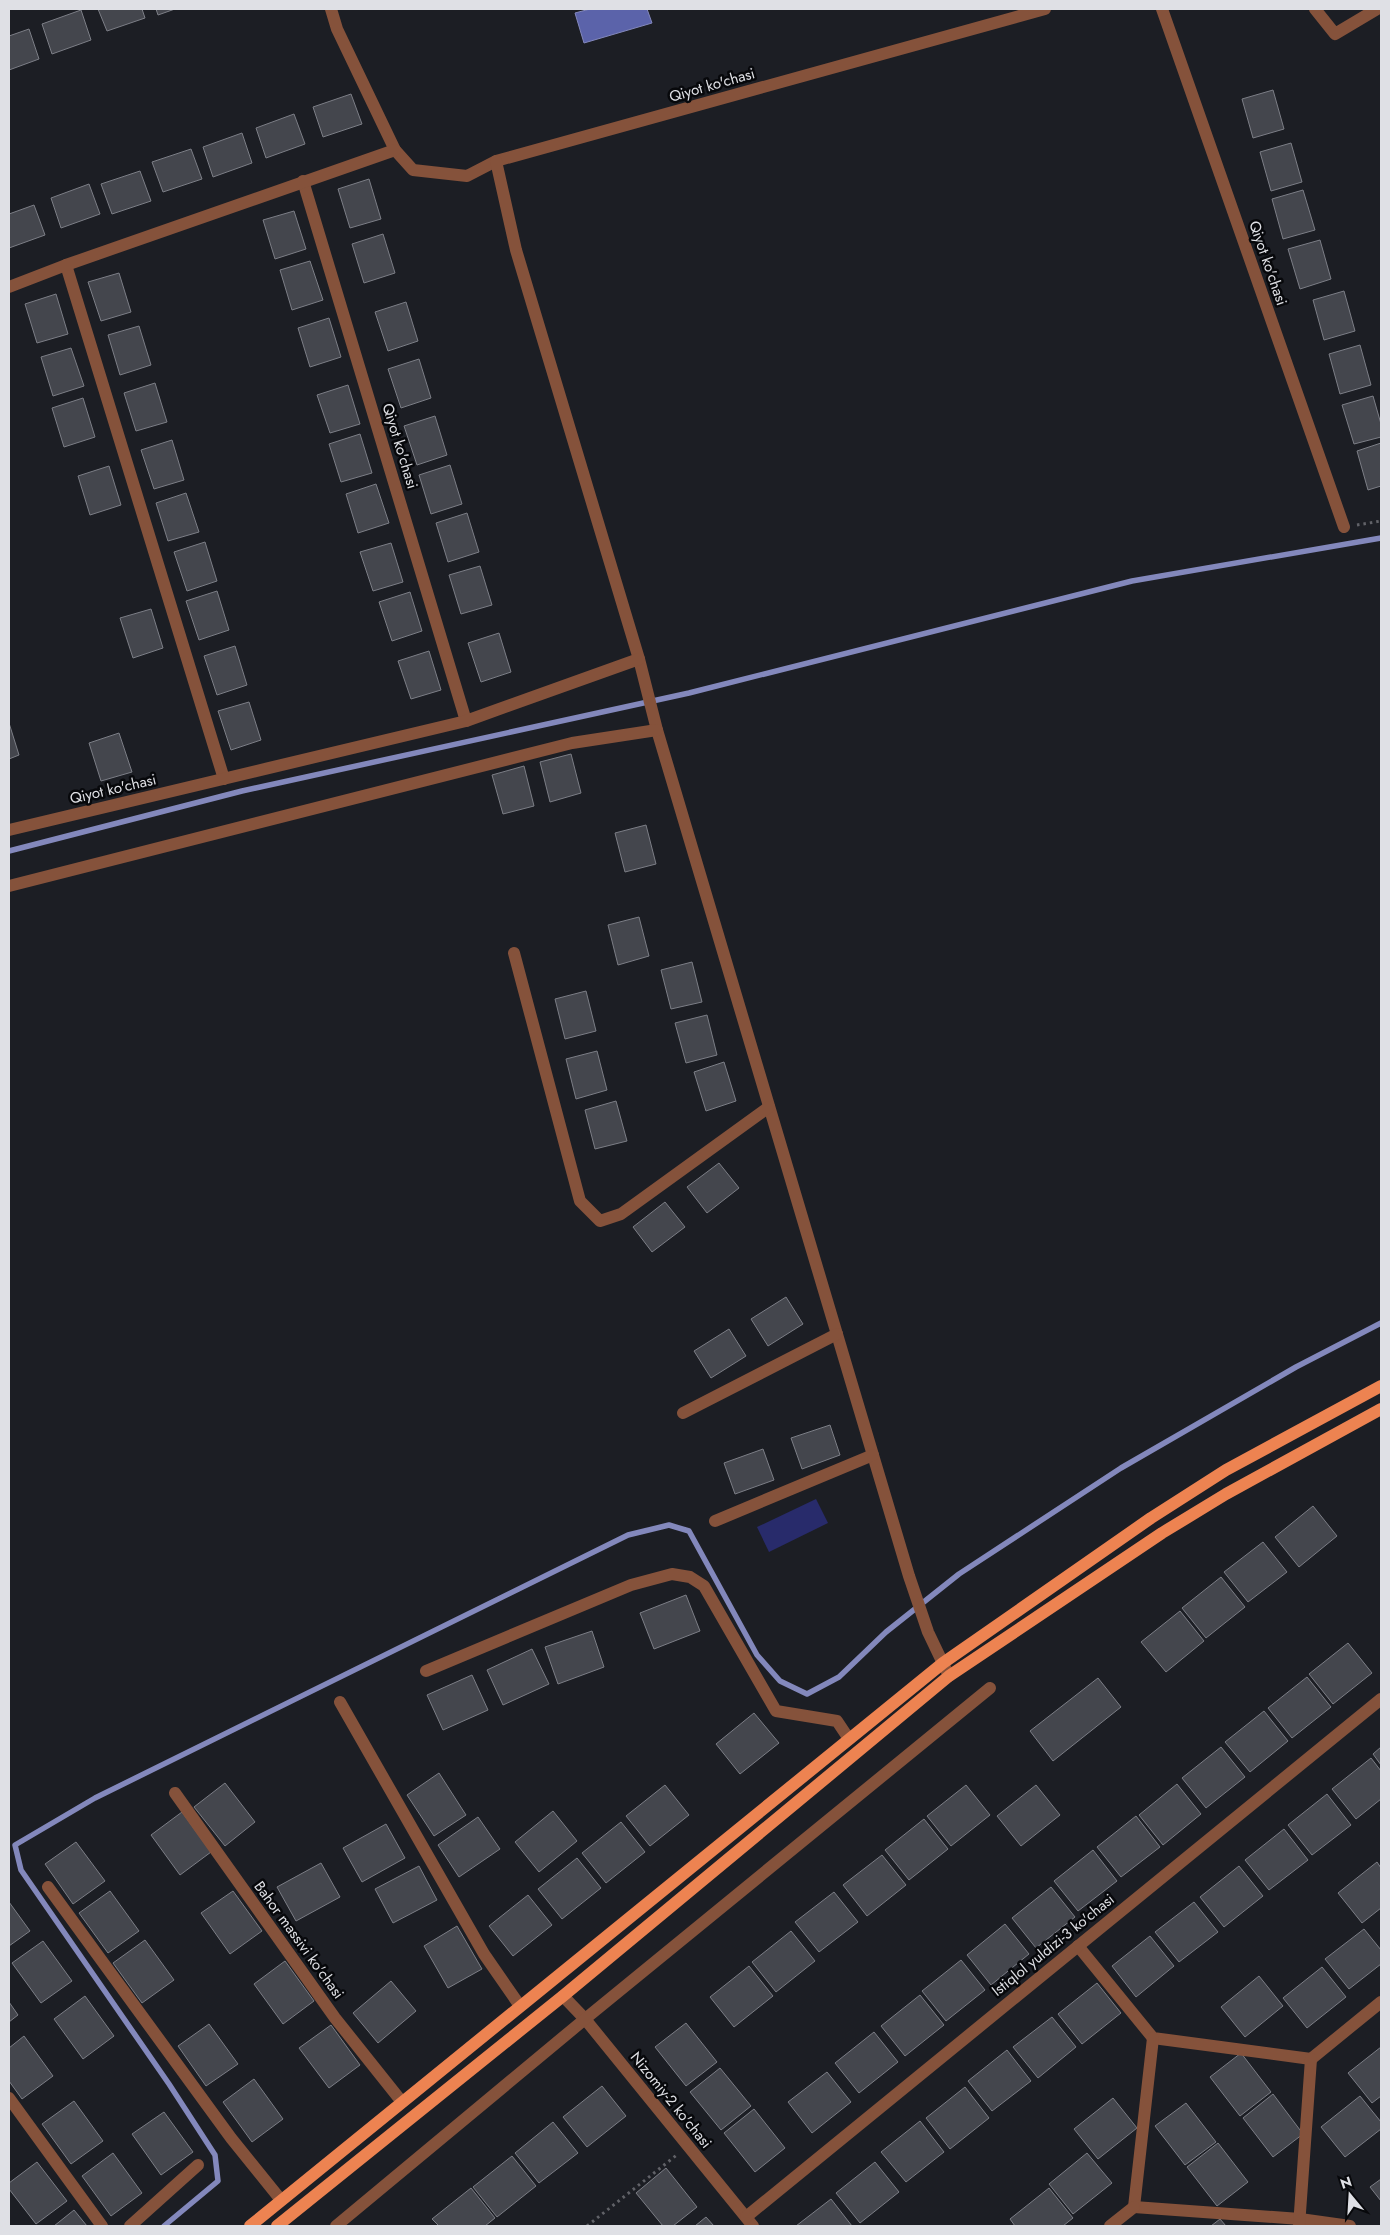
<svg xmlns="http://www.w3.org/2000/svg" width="1390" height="2235" font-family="Jost,sans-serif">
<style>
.green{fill:#282b6b}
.water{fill:#5b63aa;stroke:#8388bc}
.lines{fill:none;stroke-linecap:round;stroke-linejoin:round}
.stream{stroke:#8388bc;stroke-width:5.5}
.building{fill:#44464d;stroke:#7c7e86}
.path{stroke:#616268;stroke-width:3;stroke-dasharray:2.5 4;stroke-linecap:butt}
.minor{stroke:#85523b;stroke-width:12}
.major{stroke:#ed8351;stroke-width:12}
.labels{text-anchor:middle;stroke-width:5;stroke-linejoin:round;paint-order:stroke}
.street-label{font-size:15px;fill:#dfe0e5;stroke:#07080b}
</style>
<rect width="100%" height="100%" fill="#1c1e24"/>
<path class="green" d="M816 1499 828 1523 769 1552 757 1527Z"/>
<path class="water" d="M590 9H647L652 23 584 43 575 13Z"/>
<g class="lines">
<g class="stream">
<path d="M9 851 242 791 689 693 1132 581 1381 538"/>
<path d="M164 2226 218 2181 215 2155 169 2084 21 1870 15 1845 95 1798 628 1535 669 1525 689 1531 757 1655 780 1681 807 1694 839 1677 886 1632 959 1574 1121 1468 1296 1367 1381 1323"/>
</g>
</g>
<g class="building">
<path d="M98 9H142L145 18 107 31Z"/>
<path d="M156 9H175L158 15Z"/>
<path d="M81 10 91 40 52 54 42 24Z"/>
<path d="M29 29 39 59 9 70V36Z"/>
<path d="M1273 90 1284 129 1253 138 1242 99Z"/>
<path d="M351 94 362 124 323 137 313 107Z"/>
<path d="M294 114 305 144 266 158 256 128Z"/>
<path d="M242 133 252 163 213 177 203 147Z"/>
<path d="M1291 143 1302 182 1271 191 1260 152Z"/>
<path d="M191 149 202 179 163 192 152 162Z"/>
<path d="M140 171 151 201 112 214 101 184Z"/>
<path d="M369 179 381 219 350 228 338 189Z"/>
<path d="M89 184 100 214 61 228 51 198Z"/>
<path d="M1303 190 1315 230 1283 239 1272 199Z"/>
<path d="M34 205 45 235 9 248V214Z"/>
<path d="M294 211 306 249 275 259 263 220Z"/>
<path d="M383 234 395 273 364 283 352 244Z"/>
<path d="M1320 240 1331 279 1300 289 1288 249Z"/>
<path d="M310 261 323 300 292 310 280 270Z"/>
<path d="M119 273 131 312 101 321 88 282Z"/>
<path d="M1344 291 1355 331 1324 340 1313 300Z"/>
<path d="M56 294 68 334 37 343 25 304Z"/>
<path d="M406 302 418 341 388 351 375 312Z"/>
<path d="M329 318 341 357 310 367 298 328Z"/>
<path d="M139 326 151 365 120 375 108 335Z"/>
<path d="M1360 345 1371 385 1340 394 1329 354Z"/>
<path d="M71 348 84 386 53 396 41 357Z"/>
<path d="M419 359 431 398 401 408 388 369Z"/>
<path d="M155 383 167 422 136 431 124 393Z"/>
<path d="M348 385 360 424 330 433 317 395Z"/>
<path d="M1373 396 1381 424V437L1354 444 1342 405Z"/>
<path d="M83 398 95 437 64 447 52 408Z"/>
<path d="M435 416 447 455 417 465 404 426Z"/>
<path d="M360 434 372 473 341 482 329 444Z"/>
<path d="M172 440 184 480 154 489 141 450Z"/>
<path d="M1381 443V486L1368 490 1357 451Z"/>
<path d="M450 465 462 504 431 514 419 475Z"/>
<path d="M109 466 121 505 90 515 78 476Z"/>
<path d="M376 484 389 523 358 533 346 494Z"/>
<path d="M186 493 199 532 168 541 156 503Z"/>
<path d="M467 513 479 552 448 562 436 523Z"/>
<path d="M205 542 217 581 187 591 174 552Z"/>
<path d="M391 543 403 582 373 591 360 552Z"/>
<path d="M480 566 492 605 461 614 449 575Z"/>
<path d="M217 591 229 630 199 640 186 601Z"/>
<path d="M410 592 422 631 392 641 379 602Z"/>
<path d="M151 609 163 648 133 658 120 618Z"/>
<path d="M499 633 511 672 481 682 468 643Z"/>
<path d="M235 646 247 685 217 695 204 656Z"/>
<path d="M429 651 441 690 411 699 398 661Z"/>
<path d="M249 702 261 740 231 750 218 711Z"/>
<path d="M9 723 19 755 9 759Z"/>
<path d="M119 733 132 772 101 781 89 743Z"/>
<path d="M571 754 581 793 550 802 540 762Z"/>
<path d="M524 766 534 806 503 814 492 775Z"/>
<path d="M646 825 656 864 625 872 615 833Z"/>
<path d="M639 917 649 956 618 965 608 925Z"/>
<path d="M692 962 702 1002 671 1009 661 970Z"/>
<path d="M586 991 596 1031 565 1039 555 999Z"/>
<path d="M707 1015 717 1055 686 1063 675 1023Z"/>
<path d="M597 1051 607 1090 576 1099 566 1059Z"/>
<path d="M724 1062 736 1101 706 1111 694 1072Z"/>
<path d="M616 1101 627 1141 595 1149 585 1110Z"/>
<path d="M719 1163 739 1188 707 1213 687 1187Z"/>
<path d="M665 1202 685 1227 652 1252 633 1227Z"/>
<path d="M786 1297 803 1324 768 1346 751 1319Z"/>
<path d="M729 1329 746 1356 711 1378 694 1351Z"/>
<path d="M830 1425 840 1455 802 1469 791 1438Z"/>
<path d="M763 1449 774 1480 735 1494 724 1463Z"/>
<path d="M1313 1506 1337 1536 1299 1567 1275 1537Z"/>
<path d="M1263 1542 1287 1572 1248 1602 1224 1572Z"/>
<path d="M1221 1577 1245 1607 1206 1638 1182 1608Z"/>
<path d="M686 1595 700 1631 654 1649 640 1613Z"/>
<path d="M1180 1611 1204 1641 1166 1672 1141 1642Z"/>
<path d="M592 1631 604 1667 558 1684 545 1647Z"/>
<path d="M1348 1643 1372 1673 1333 1704 1309 1674Z"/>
<path d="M532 1649 549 1684 503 1705 487 1670Z"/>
<path d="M472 1675 488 1710 443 1730 427 1695Z"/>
<path d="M1307 1677 1331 1707 1292 1738 1268 1708Z"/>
<path d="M1098 1678 1121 1707 1053 1761 1030 1731Z"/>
<path d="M1264 1711 1288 1741 1250 1772 1225 1742Z"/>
<path d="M754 1713 779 1743 740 1774 716 1744Z"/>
<path d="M1221 1747 1245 1777 1206 1808 1182 1778Z"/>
<path d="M1381 1747V1765L1373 1754Z"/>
<path d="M1371 1758 1381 1771V1799L1356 1819 1332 1789Z"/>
<path d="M439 1773 466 1815 434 1836 407 1795Z"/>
<path d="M225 1783 255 1822 225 1846 194 1807Z"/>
<path d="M1177 1784 1201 1814 1163 1845 1139 1815Z"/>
<path d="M665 1785 689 1815 650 1846 626 1816Z"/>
<path d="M966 1785 990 1815 951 1846 927 1816Z"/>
<path d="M1036 1785 1060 1815 1021 1846 997 1816Z"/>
<path d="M1327 1794 1351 1825 1312 1855 1288 1825Z"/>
<path d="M553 1811 577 1841 539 1872 515 1842Z"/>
<path d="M182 1812 211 1852 180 1875 151 1835Z"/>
<path d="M1136 1816 1160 1847 1121 1877 1097 1847Z"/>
<path d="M478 1817 500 1849 459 1877 438 1845Z"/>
<path d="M924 1819 948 1849 909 1880 885 1850Z"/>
<path d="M621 1822 645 1852 606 1883 582 1853Z"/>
<path d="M386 1824 405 1858 362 1882 343 1848Z"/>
<path d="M1284 1829 1308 1860 1269 1890 1245 1860Z"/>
<path d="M76 1842 105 1881 73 1904 45 1864Z"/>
<path d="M1093 1850 1117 1881 1078 1911 1054 1881Z"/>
<path d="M882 1855 906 1885 867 1916 843 1885Z"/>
<path d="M577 1858 601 1888 562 1919 538 1889Z"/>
<path d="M1377 1862 1381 1868V1908L1362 1923 1338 1893Z"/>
<path d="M321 1863 340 1897 296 1921 277 1887Z"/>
<path d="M419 1866 437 1900 393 1923 375 1889Z"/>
<path d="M1239 1866 1263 1896 1224 1927 1200 1897Z"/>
<path d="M1051 1887 1075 1917 1036 1948 1012 1918Z"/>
<path d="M110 1891 139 1931 108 1953 79 1913Z"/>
<path d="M233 1891 262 1931 230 1954 201 1913Z"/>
<path d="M834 1892 858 1922 819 1952 795 1922Z"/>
<path d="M528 1895 552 1925 513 1956 489 1926Z"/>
<path d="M9 1902 30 1931 9 1946Z"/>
<path d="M1194 1902 1218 1932 1179 1962 1155 1932Z"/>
<path d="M1005 1924 1029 1954 991 1985 967 1955Z"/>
<path d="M457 1926 482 1969 448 1988 424 1946Z"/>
<path d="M1364 1929 1381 1950V1964L1349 1989 1325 1959Z"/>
<path d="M791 1931 815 1961 776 1992 752 1962Z"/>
<path d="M1150 1936 1174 1966 1136 1997 1112 1966Z"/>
<path d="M145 1940 174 1980 142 2003 113 1963Z"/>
<path d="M43 1941 72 1981 41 2003 12 1963Z"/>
<path d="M961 1960 985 1990 946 2021 922 1991Z"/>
<path d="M285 1961 314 2001 283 2024 254 1984Z"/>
<path d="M749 1966 773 1996 734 2027 710 1997Z"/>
<path d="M1322 1967 1346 1997 1307 2028 1283 1998Z"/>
<path d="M1259 1976 1283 2006 1245 2037 1221 2007Z"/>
<path d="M391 1981 416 2011 378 2043 353 2013Z"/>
<path d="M1097 1983 1121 2013 1082 2044 1058 2014Z"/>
<path d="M920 1995 944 2025 905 2056 881 2026Z"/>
<path d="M85 1996 114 2036 83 2059 54 2019Z"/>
<path d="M9 2002 18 2015 9 2022Z"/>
<path d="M1052 2017 1076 2047 1038 2078 1013 2047Z"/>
<path d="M686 2023 717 2062 686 2086 655 2047Z"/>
<path d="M209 2024 238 2064 206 2086 178 2046Z"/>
<path d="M331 2025 360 2065 329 2088 299 2048Z"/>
<path d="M874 2032 898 2062 859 2093 835 2063Z"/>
<path d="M24 2036 53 2076 22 2099 9 2081V2048Z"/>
<path d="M1381 2047V2096L1372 2103 1348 2073Z"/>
<path d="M1007 2050 1031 2081 992 2111 968 2081Z"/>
<path d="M1241 2053 1271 2092 1240 2116 1210 2077Z"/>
<path d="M720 2068 751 2106 721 2130 690 2092Z"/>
<path d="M827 2072 851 2102 812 2133 788 2102Z"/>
<path d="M254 2079 283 2119 252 2142 223 2102Z"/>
<path d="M602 2086 626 2116 587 2147 563 2117Z"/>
<path d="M965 2087 989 2118 950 2149 926 2118Z"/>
<path d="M1273 2094 1303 2134 1273 2157 1243 2118Z"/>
<path d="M1360 2096 1381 2122V2129L1345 2157 1321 2127Z"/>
<path d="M1113 2098 1137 2128 1098 2159 1074 2129Z"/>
<path d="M74 2101 103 2141 71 2164 42 2124Z"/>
<path d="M1186 2103 1216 2142 1185 2165 1155 2126Z"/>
<path d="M754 2109 785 2148 755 2172 724 2133Z"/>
<path d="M164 2112 193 2152 161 2175 132 2134Z"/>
<path d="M920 2121 944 2152 906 2182 881 2152Z"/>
<path d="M553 2122 578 2153 539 2183 515 2153Z"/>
<path d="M1218 2143 1248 2182 1217 2206 1187 2167Z"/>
<path d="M113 2153 142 2193 111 2216 82 2176Z"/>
<path d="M1087 2153 1112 2183 1073 2214 1049 2184Z"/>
<path d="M512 2156 536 2186 497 2217 473 2187Z"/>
<path d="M37 2162 67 2201 36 2224 9 2189V2183Z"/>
<path d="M875 2162 899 2192 860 2223 836 2193Z"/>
<path d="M666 2168 697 2207 673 2226H663L636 2193Z"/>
<path d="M1381 2179V2201L1370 2187Z"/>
<path d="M471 2188 495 2218 485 2226H439L432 2219Z"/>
<path d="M1049 2188 1073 2218 1063 2226H1015L1010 2219Z"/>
<path d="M831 2199 852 2226H796Z"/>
<path d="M74 2210 87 2226H54Z"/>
<path d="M706 2217 714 2226H695Z"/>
<path d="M1220 2219 1226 2226H1211Z"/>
</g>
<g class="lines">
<g class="path">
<path d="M1357 525 1381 521"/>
<path d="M587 2226 678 2154"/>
</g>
<g class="minor">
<path d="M331 9 337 29 395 150 413 170 467 176 496 161 1045 9"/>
<path d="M1162 9 1344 527"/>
<path d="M1315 9 1335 34 1377 9"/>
<path d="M496 161 516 250 639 659 657 730 909 1576 928 1632 949 1676"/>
<path d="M303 181 466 721"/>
<path d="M66 265 224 779"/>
<path d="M9 287 66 265 395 150"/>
<path d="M9 830 466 721 639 659"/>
<path d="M9 886 572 743 657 730"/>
<path d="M514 953 580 1201 600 1221 621 1214 769 1107"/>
<path d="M683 1413 837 1334"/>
<path d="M715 1521 873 1455"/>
<path d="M426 1671 631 1585 672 1574 690 1577 704 1586 776 1711 837 1721 849 1739"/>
<path d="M340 1702 484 1954 520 2006"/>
<path d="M175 1793 335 2018 402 2102"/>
<path d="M48 1887 231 2138 281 2200"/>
<path d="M1078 1946 1153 2038 1311 2059"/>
<path d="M563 1996 585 2019 753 2226"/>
<path d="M1311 2059 1381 2002"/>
<path d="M9 2098 102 2226"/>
<path d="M1134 2207 1300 2219 1350 2226"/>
<path d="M1134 2207 1153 2038"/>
<path d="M746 2217 1381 1699"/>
<path d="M130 2226 198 2165"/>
<path d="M336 2226 585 2019 990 1688"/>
<path d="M1110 2226 1134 2207"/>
<path d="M1299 2226 1311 2059"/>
</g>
<g class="major">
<path d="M250 2226 943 1663 1151 1518 1226 1470 1381 1386"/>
<path d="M277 2226 563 1996 949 1676 1162 1533 1226 1494 1381 1409"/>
</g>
</g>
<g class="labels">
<g class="street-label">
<text transform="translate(712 85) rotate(-16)" y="5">Qiyot ko'chasi</text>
<text transform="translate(1268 263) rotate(71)" y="5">Qiyot ko'chasi</text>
<text transform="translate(400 446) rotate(73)" y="5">Qiyot ko'chasi</text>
<text transform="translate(113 789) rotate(-13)" y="5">Qiyot ko'chasi</text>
<text transform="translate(299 1940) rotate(54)" y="5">Bahor massivi ko'chasi</text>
<text transform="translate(1053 1945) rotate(-39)" y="5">Istiqlol yuldizi-3 ko'chasi</text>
<text transform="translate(671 2100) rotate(51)" y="5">Nizomiy-2 ko'chasi</text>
</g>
</g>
<rect width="1390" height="2235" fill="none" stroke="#dfe0e5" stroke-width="20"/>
<g transform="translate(1350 2195) rotate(342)" stroke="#07080b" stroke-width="4" paint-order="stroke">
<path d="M0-4L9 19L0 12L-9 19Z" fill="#dfe0e5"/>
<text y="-8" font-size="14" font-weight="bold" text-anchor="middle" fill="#dfe0e5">N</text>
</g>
</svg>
